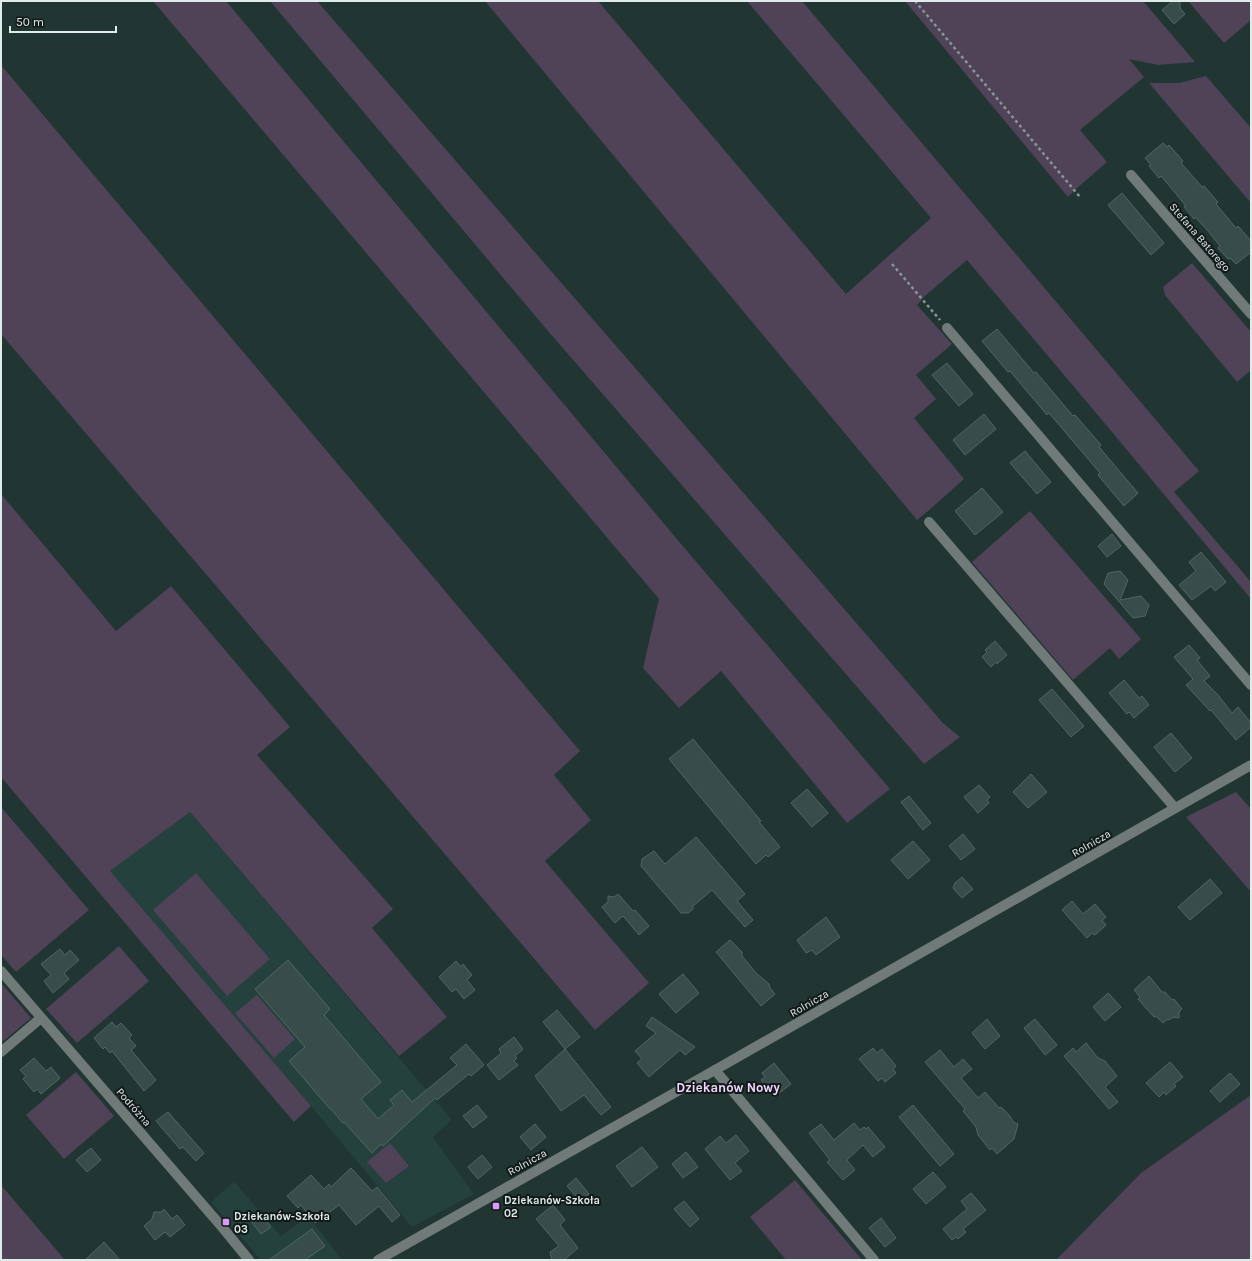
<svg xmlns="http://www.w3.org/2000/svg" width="1252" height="1261" font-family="Karla,sans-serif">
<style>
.built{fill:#24413e}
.green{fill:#504257}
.building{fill:#384d4a;stroke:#516764}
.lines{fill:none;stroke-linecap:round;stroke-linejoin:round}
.path{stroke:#889795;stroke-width:2.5;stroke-dasharray:3 3;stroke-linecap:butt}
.minor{stroke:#707a78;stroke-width:10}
.poi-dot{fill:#da9af6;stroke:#121a19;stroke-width:1.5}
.labels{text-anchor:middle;stroke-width:4;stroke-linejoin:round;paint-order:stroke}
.street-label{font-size:11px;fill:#e0ecea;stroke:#121a19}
.poi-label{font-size:11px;font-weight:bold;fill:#e0ecea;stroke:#121a19;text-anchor:start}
.quarter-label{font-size:13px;font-weight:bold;fill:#f2d7ff;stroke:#121a19}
</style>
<rect width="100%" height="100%" fill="#213533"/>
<g class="built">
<path d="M190 812 452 1120 433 1137 474 1194 412 1227 311 1106 109 871Z"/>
<path d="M234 1181 281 1236 308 1216 342 1260H261L211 1202Z"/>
</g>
<g class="green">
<path d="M153 1H226L676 538 890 789 847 823 721 671 679 708 643 668 659 599Z"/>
<path d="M270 1H317L943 723 960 737 924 764 548 331Z"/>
<path d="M485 1H598L846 294 931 218 747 1H802L1199 471 1174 492 1251 582V599L1112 432 967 260 926 295 917 305 952 344 916 375 936 399 914 418 964 479 928 511 917 520Z"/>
<path d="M905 1H1143L1195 62 1158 65 1129 59 1144 77 1080 130 1107 162 1077 188 1068 197Z"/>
<path d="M1188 1H1251V20L1224 43Z"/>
<path d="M1 65 580 751 554 775 591 820 545 861 649 983 595 1030 1 334Z"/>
<path d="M1206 76 1251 128V203L1149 83H1179Z"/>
<path d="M1192 263 1251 332V370L1237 382 1165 295 1163 287Z"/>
<path d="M1 494 116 631 171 586 290 727 257 755 393 909 372 928 447 1017 399 1056 190 812 110 871 311 1106 294 1122 1 777Z"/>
<path d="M1030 511 1141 639 1119 659 1110 648 1073 680 972 562Z"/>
<path d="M1236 792 1251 809V892L1186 817Z"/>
<path d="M1 807 89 910 16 972 1 955Z"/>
<path d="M196 873 270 959 227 996 153 910Z"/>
<path d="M119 946 149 981 77 1043 46 1009Z"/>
<path d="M1 983 31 1018 1 1043Z"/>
<path d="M257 995 295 1039 274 1058 235 1013Z"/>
<path d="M76 1072 114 1116 64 1159 26 1115Z"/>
<path d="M1251 1095V1260H1056L1141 1173Z"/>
<path d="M390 1143 409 1166 386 1183 367 1162Z"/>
<path d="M795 1180 862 1260H786L750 1217Z"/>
<path d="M1 1185 65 1260H1Z"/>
</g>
<g class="building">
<path d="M1173 1 1180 2V8L1185 14 1174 24 1162 10Z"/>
<path d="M1163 143 1167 147 1169 145 1183 161 1181 163 1202 187 1204 186 1218 202 1216 204 1236 228 1238 226 1251 241V252L1236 264 1230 258 1228 259 1218 248 1220 246 1208 231 1195 217 1194 219 1184 207 1186 206 1167 183 1161 176 1159 178 1149 166 1151 165 1145 158Z"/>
<path d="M1122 193 1164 243 1151 255 1108 205Z"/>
<path d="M997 329 1034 373 1036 372 1073 416 1075 415 1101 445 1099 447 1138 493 1124 506 1098 475 1100 473 1049 413 1047 415 1010 371 1008 372 982 341Z"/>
<path d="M947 363 973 394 959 406 932 375Z"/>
<path d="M984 414 996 429 965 455 953 440Z"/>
<path d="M1025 451 1051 482 1037 494 1010 463Z"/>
<path d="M982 488 1003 512 975 535 955 511Z"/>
<path d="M1112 534 1121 546 1107 557 1098 546Z"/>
<path d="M1201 552 1226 582 1215 591 1211 586 1192 600 1179 585 1196 571 1189 562Z"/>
<path d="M1120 571 1128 580 1120 600 1141 596 1149 605 1145 616 1133 618 1104 584 1108 573Z"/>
<path d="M995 641 1007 655 997 664 996 662 991 667 982 657 987 652 985 650Z"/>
<path d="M1189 645 1200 658 1197 660 1210 676 1204 681 1218 695 1232 713 1238 707 1251 723V727L1236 740 1211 710 1210 711 1186 685 1193 679 1174 657Z"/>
<path d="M1124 680 1139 698 1142 696 1149 705 1134 718 1129 712 1127 714 1109 693Z"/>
<path d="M1052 689 1084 726 1071 737 1039 700Z"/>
<path d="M1171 733 1192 758 1175 772 1154 747Z"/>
<path d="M693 739 761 821 759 822 780 847 768 857 766 855 756 864 669 759Z"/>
<path d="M1031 774 1047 792 1028 808 1013 792Z"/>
<path d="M979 785 990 797 987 800 989 803 978 813 964 797Z"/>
<path d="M807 789 828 813 812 827 791 803Z"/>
<path d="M909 796 931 823 923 830 901 802Z"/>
<path d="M963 834 975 849 961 860 949 846Z"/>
<path d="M696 837 745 894 737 901 753 920 745 927 712 890 693 906V909L688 913H681L641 866 642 859 654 851 665 864Z"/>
<path d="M913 841 930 860 908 879 891 860Z"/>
<path d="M962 877 973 889 962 898 953 888 955 883Z"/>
<path d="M1210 879 1222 893 1190 920 1178 907Z"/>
<path d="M618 894 633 911 635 910 649 926 639 935 623 916 615 923 602 907 608 902V896L614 897Z"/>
<path d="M1072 901 1083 914 1095 904 1106 917 1102 920 1106 925 1095 935 1092 933 1087 938 1062 910Z"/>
<path d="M826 917 840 937 816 955 812 950 806 953 797 940Z"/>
<path d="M730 940 742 952V956L756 973 769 984 770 988 775 994 761 1006 716 952Z"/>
<path d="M60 949 65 955 70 950 79 960 64 973 69 979 53 993 44 981 51 975 41 964Z"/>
<path d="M288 960 330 1009 324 1015 381 1082 361 1099 378 1119 394 1105 390 1100 402 1090 412 1102 457 1065 450 1058 466 1044 484 1065 471 1076 469 1074 437 1100 435 1098 383 1146 381 1144 372 1153 344 1122 343 1123 331 1109H330L289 1061 305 1047 255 989Z"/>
<path d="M456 961 461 967 463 964 472 975 467 980 475 990 464 999 456 989 452 992 439 977Z"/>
<path d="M683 974 699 993 676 1013 659 994Z"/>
<path d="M1149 976 1162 992H1165L1172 1000 1174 999 1182 1009 1179 1012V1018L1173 1017 1169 1020 1168 1019 1163 1023 1156 1016 1154 1017 1138 999 1140 997 1134 990Z"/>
<path d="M1108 993 1121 1007 1105 1021 1093 1007Z"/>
<path d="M557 1010 580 1037 565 1049 543 1022Z"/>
<path d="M652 1017 695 1047 685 1055 680 1050 649 1077 637 1063 642 1059 635 1051 656 1033 646 1026Z"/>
<path d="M987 1019 1000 1036 985 1049 972 1033Z"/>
<path d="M1035 1019 1057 1045 1045 1055 1024 1028Z"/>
<path d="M112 1022 116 1027 121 1023 132 1035 129 1038 136 1046 131 1050 156 1080 144 1091 112 1051 110 1053 105 1047 103 1049 94 1038Z"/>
<path d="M514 1037 523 1049 515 1056 517 1058 514 1061 518 1065 499 1080 487 1065 501 1053 499 1049Z"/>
<path d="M1086 1043 1098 1058 1105 1061 1117 1076 1105 1087 1118 1102 1109 1109 1064 1056 1073 1048 1076 1052Z"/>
<path d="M873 1048 877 1053 882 1049 896 1066 893 1069 896 1073 885 1082 882 1078 878 1081 859 1059Z"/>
<path d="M565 1049 611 1107 601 1115 584 1095 561 1111 535 1076Z"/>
<path d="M940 1050 954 1067 963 1059 972 1069 961 1078 978 1098 985 1092 999 1108 1001 1107 1010 1116 1013 1122 1018 1124 1014 1139 997 1154 992 1148 990 1150 978 1135 976 1127 963 1111 965 1109 925 1062Z"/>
<path d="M34 1058 46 1071 51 1067 60 1078 41 1094 37 1089 34 1092 23 1079 26 1076 20 1070Z"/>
<path d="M1170 1062 1183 1077 1174 1084 1176 1086 1166 1095 1164 1092 1159 1097 1146 1083Z"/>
<path d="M774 1063 791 1084 774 1097 761 1080 765 1077 762 1073Z"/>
<path d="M1230 1073 1240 1084 1220 1102 1210 1091Z"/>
<path d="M477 1105 487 1117 473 1128 463 1116Z"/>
<path d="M913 1105 954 1154 940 1166 899 1117Z"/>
<path d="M168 1112 204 1153 196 1161 183 1147 180 1149 156 1121Z"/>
<path d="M854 1123 860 1130 864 1127 866 1129 868 1127 885 1147 873 1157 863 1145 847 1160 855 1170 843 1180 827 1162 830 1160 809 1133 821 1124 834 1140Z"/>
<path d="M535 1124 546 1137 531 1150 520 1137Z"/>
<path d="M736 1135 749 1151 735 1163 742 1171 730 1180 705 1149 720 1136 726 1143Z"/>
<path d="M642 1147 658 1167 632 1187 616 1166Z"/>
<path d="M91 1148 101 1160 87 1172 76 1160Z"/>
<path d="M686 1152 698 1167 683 1178 672 1164Z"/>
<path d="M482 1155 492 1167 478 1179 468 1167Z"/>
<path d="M351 1168 372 1191 377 1187 400 1215 392 1222 379 1206 356 1225 339 1205 315 1223 301 1205 298 1208 287 1196 311 1175 324 1189 329 1184 331 1187Z"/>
<path d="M933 1172 946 1187 926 1204 913 1189Z"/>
<path d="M576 1178 589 1194 580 1201 567 1186Z"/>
<path d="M971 1193 986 1210 963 1229 966 1232 958 1239 956 1237 952 1240 943 1229 967 1209 961 1201Z"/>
<path d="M684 1201 699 1219 690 1227 674 1209Z"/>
<path d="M553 1205 565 1220 560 1225 578 1248 564 1260H552L550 1252 559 1246 536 1219Z"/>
<path d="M164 1209 172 1219 177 1215 185 1225 170 1237 165 1232 155 1240 144 1226 152 1219 154 1212H161Z"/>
<path d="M259 1213 271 1227 261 1234 250 1220Z"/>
<path d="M881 1218 896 1238 885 1247 869 1228Z"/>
<path d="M312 1229 325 1246 305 1260H269Z"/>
<path d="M104 1242 120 1260H85Z"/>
</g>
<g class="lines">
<g class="path">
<path d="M915 1 1080 197"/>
<path d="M892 264 940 320"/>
</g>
<g class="minor">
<path d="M1131 175 1251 314"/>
<path d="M947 328 1251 685"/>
<path d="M929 522 1175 808"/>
<path d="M1 971 222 1227 249 1260"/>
<path d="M1 1052 41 1018"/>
<path d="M715 1070 874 1260"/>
<path d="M378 1260 715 1070 1251 765"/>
</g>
</g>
<g class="poi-dot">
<rect x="492" y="1202" width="8" height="8" rx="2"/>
<rect x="222" y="1218" width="8" height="8" rx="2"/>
</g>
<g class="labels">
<g class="street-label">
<text transform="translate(1200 237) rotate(49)" y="4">Stefana Batorego</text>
<text transform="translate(1091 843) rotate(-30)" y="4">Rolnicza</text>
<text transform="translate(809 1003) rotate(-30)" y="4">Rolnicza</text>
<text transform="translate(134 1107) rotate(49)" y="4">Podróżna</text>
<text transform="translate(527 1162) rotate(-29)" y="4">Rolnicza</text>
</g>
<g class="poi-label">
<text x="504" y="1204">Dziekanów-Szkoła<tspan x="504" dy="13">02</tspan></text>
<text x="234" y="1220">Dziekanów-Szkoła<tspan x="234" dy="13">03</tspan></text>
</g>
<g class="quarter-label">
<text x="728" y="1092">Dziekanów Nowy</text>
</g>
</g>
<rect width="1252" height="1261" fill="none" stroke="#e0ecea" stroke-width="4"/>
<path d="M10 26v6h106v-6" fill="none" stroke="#e0ecea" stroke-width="2"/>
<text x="16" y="26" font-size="12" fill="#e0ecea" stroke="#121a19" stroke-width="3" paint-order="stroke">50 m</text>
</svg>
